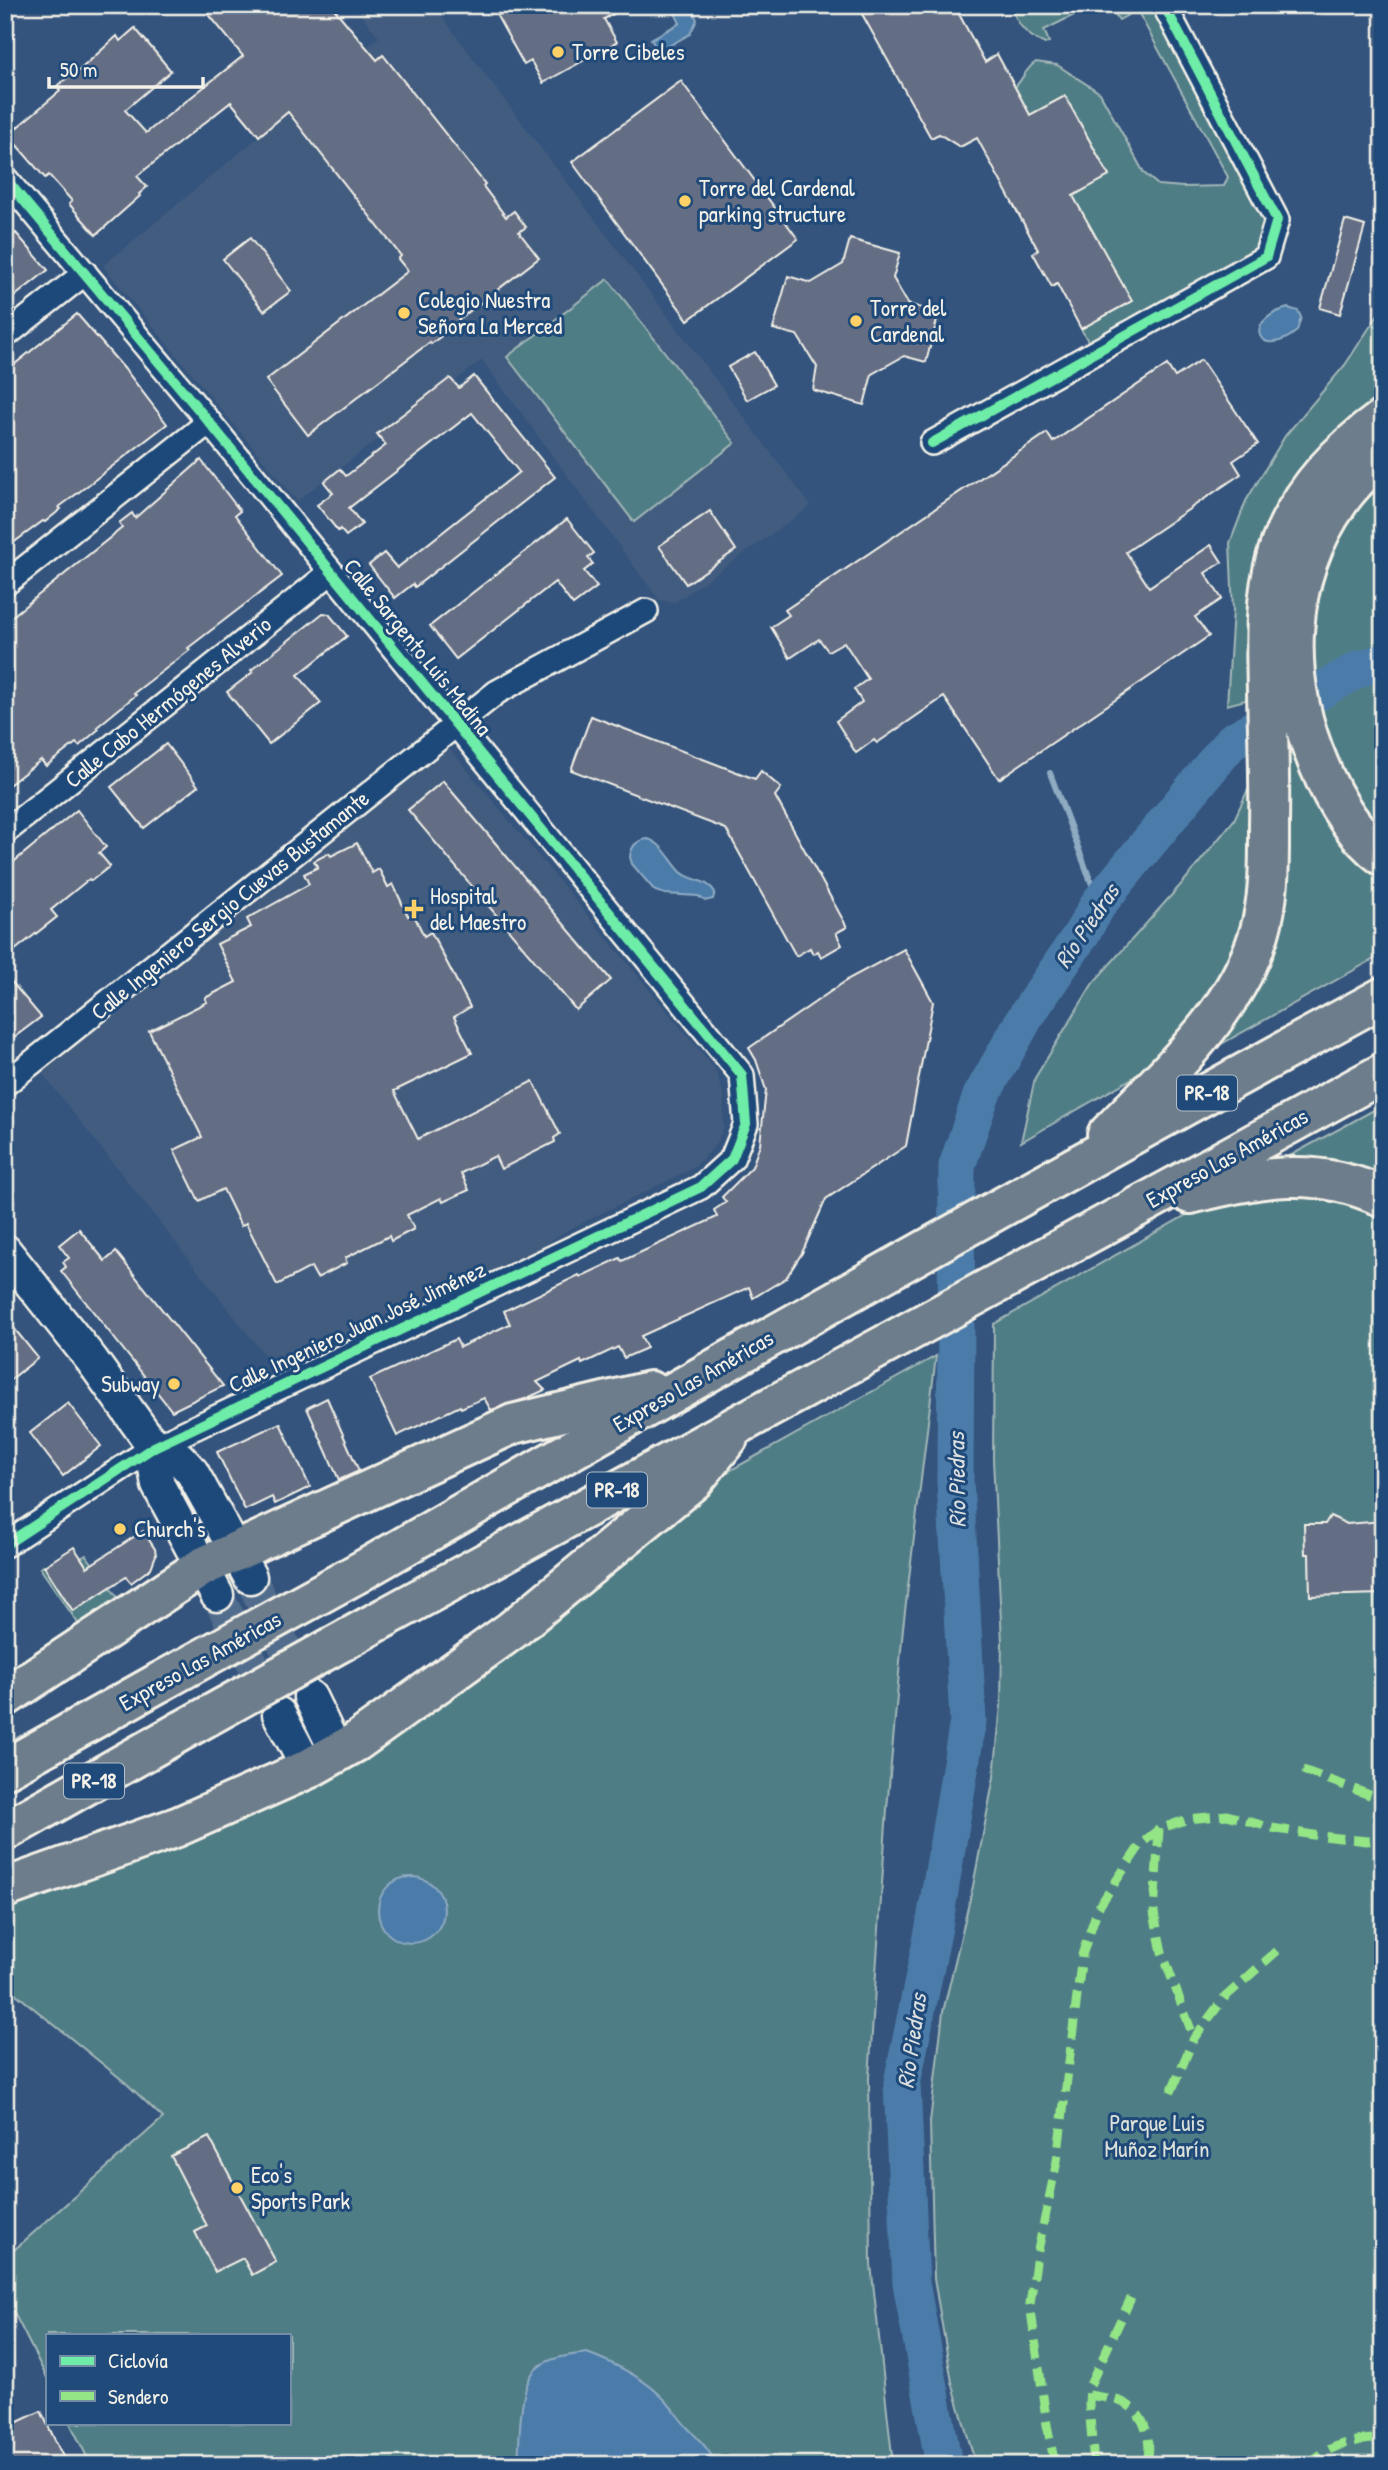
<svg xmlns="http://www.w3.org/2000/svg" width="1388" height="2470" font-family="'Patrick Hand',sans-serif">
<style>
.built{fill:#425c7f}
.green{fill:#507d86;stroke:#a2b7b7;stroke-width:2}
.water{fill:#4c7ca9;stroke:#8fabc2;stroke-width:2}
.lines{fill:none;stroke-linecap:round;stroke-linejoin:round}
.stream{stroke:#8fabc2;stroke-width:6}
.river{stroke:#4c7ca9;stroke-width:37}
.building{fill:#646d84;stroke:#f4f1e8;stroke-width:2}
.secondary-tunnel{stroke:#516c8d;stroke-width:32;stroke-dasharray:32 16;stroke-linecap:butt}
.street-casing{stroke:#f4f1e8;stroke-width:28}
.secondary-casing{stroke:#f4f1e8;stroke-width:37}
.highway-casing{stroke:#f4f1e8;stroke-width:44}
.street{stroke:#1f4a7a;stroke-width:23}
.secondary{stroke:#1f4a7a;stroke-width:32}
.highway{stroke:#6d7d8c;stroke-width:38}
.highway-bridge-casing{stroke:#f4f1e8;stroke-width:44;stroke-linecap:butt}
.highway-bridge{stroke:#6d7d8c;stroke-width:38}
.quiet{stroke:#94e586;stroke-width:9;stroke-dasharray:18 9;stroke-linecap:butt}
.cycleway-casing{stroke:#1f4a7a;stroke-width:15}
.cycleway{stroke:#6deda7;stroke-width:10}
.poi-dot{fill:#ffd166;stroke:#1f4a7a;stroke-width:2.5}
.labels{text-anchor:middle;stroke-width:6;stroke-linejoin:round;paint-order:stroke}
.shield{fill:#1f4a7a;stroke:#b4bfc7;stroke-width:2}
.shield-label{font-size:21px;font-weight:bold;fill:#f4f1e8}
.poi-label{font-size:23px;fill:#f4f1e8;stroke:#1f4a7a;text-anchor:start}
.street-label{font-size:23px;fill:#f4f1e8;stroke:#1f4a7a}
.park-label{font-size:23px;fill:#dbe0d9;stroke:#1f4a7a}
.water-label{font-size:24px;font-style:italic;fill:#dbdfdf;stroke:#1f4a7a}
</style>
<rect width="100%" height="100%" fill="#34547d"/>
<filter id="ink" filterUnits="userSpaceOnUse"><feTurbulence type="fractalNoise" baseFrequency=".0143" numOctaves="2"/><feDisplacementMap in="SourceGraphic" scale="14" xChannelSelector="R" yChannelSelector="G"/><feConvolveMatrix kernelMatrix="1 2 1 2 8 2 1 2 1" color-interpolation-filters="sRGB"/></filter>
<g filter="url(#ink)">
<g class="built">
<path d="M353 5H433L811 506 675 602 659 600 482 360 297 501 103 266 379 37Z"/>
<path d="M449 748 715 1069 724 1096 723 1130 713 1148 693 1168 564 1232 539 1249 274 1367 41 1072Z"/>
</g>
<g class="green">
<path d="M1010 5H1094L1044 30 1049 42 1045 44C1025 35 1018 25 1010 5Z"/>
<path d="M1109 5H1156L1264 214 1265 229 1259 254 1092 348 1081 329 1131 301 1073 196 1109 175 1065 96 1030 115 1015 87C1023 79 1026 68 1036 62L1057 65 1100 93 1144 173 1158 185 1183 187 1224 186 1228 177 1137 10 1119 20Z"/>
<path d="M608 279 735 443 634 522 507 357Z"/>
<path d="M1383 307V404L1253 698 1227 705 1233 610 1230 543 1246 501 1285 436 1345 365Z"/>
<path d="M1383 465V656C1363 661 1326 686 1311 683V609L1319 564Z"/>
<path d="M1383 667V839L1334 772 1318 704C1333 683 1358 675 1383 667Z"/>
<path d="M1292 737 1383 865V954L1200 1056 1228 1018 1282 744Z"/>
<path d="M1251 783V902L1229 972 1155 1065 1021 1142 1035 1078 1093 983 1185 880 1234 820Z"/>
<path d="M1383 1105V1183L1273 1165Z"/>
<path d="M1257 1190 1343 1195 1383 1207V2465H976L952 2382 934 2279 930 2122 943 2012 973 1886 994 1777 1001 1704 1002 1642 993 1459 994 1324 1190 1213Z"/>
<path d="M936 1356 903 1628 887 1809 869 2078 871 2264 893 2465H91L70 2423H289V2335H47V2378L5 2295V2258L163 2118 126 2083 5 1985V1902L265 1797 688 1494Z"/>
<path d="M86 1555 124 1606 84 1632 40 1568 44 1566 103 1592 81 1558Z"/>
</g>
<g class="water">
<path d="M671 5H691L697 20 690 34 658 52 651 39 680 23Z"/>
<path d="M1288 308 1298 311 1301 317 1297 331C1260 362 1239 321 1288 308Z"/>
<path d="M648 839C663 843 670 861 681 872 691 881 707 879 715 892L713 899 705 901 698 896 665 894 655 891 632 864 630 857C631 846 637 840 648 839Z"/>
<circle cx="411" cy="1910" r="33"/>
<path d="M587 2353C614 2363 646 2379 666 2401 673 2409 679 2418 686 2426 697 2438 711 2450 716 2465H518C520 2440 518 2387 536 2369 548 2357 571 2355 587 2353Z"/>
</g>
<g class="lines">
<path class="stream" d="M1050 773 1099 903"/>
<path class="river" d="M944 2465 911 2283 902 2083 934 1927 968 1721 955 1480 957 1166 981 1096 1026 1016 1082 933 1099 903 1232 741 1359 669 1383 662"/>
</g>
<g class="building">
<path d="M201 5H331L377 60 383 55 485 184 483 186 506 217 514 211 526 227 519 232 539 258 453 324 454 326 431 344 430 342 308 435 266 380 408 271 398 259 401 256 288 112 259 136 231 102 137 176 147 187 139 194 140 196 96 235 69 204 72 201 49 175 45 178 8 135 60 91 57 86 72 74 73 76 117 36 120 41 135 28 171 71 125 110 146 133 243 56Z"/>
<path d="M499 5H630L604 19 617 42 543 83 531 61 524 65 497 16 503 12Z"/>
<path d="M857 5H954L985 62 997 54 1030 115 1065 96 1109 176 1073 196 1132 301 1081 329 1057 284 1052 287 1033 253 1038 250 977 138 960 147 939 134 931 138Z"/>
<path d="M681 81 798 239 688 320 572 162Z"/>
<path d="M1345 220 1365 226 1340 314 1320 308Z"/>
<path d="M16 233 48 270 5 304V242Z"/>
<path d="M250 238 291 291 264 311 223 259Z"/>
<path d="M850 239 900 253 893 278 908 304 939 313 926 362 904 356 872 374 864 405 813 390 817 367 797 335 773 329 788 276 811 283 843 264Z"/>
<path d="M77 314 128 373 167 424 70 499 59 507 61 509 45 522 43 521 5 549V372Z"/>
<path d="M755 352 774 385 747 400 728 367Z"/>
<path d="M1201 360 1258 444 1233 461 1241 474 1126 552 1149 587 1211 545 1222 562 1205 573 1222 599 1195 617 1209 636 999 779 944 697 877 743 874 740 856 753 836 721 862 702 854 689 868 679 844 642 828 651 819 639 790 658 771 627 789 615 785 610 1047 433 1053 442 1167 365 1175 377Z"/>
<path d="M474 376 555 477 415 587 413 584 395 598 369 565 384 553 397 568 519 472 472 413 349 508 362 524 346 536 340 529 338 531 317 505 333 493 324 482 340 469 346 476 386 445 377 434 450 378 459 388Z"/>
<path d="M201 460 240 511 235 515 282 576 188 648 190 650 134 693 136 695 97 727 99 729 79 746 76 743 46 766 41 760 5 788V622L122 528 119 523 132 513 135 518Z"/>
<path d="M710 511 736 550 686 584 659 546Z"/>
<path d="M567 519 594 553 588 558 593 564 584 571 597 587 573 605 555 582 456 659 430 626Z"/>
<path d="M323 613 329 614 347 636 298 675 321 703 269 744 227 692 253 672 251 670Z"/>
<path d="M591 716 755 779 761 771 781 788 775 796 847 927 836 933 842 945 821 957 818 951 813 954 810 948 796 956 726 829 571 770Z"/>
<path d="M166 744 198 786 144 828 111 787Z"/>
<path d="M443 781 611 980 576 1010 408 810Z"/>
<path d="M77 810 106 847 99 853 110 866 91 881 89 879 51 910 57 917 5 958V869Z"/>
<path d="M357 843 372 873 379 869 388 887 393 884 408 916 413 913 424 936 431 932 470 1007 454 1017 472 1053 394 1091 418 1139 533 1081 560 1134 554 1138 555 1142 501 1169 495 1156 461 1173 469 1190 443 1202 441 1198 407 1215 414 1229 391 1241 389 1236 345 1258 347 1263 317 1278 311 1267 277 1285 246 1223 241 1226 223 1189 199 1201 174 1150 202 1137 149 1031 207 1002 205 998 236 982 217 944 251 927 247 919 309 884 304 874 318 867 314 861 329 853 331 856Z"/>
<path d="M904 949 933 1002 906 1146 826 1199 802 1253 786 1278 753 1298 749 1287 641 1336 647 1348 624 1358 618 1347 582 1364 581 1361 537 1382 545 1390 525 1399 491 1410 484 1398 461 1408 460 1406 397 1436 370 1379 456 1339 460 1347 510 1324 504 1311 579 1275 580 1277 620 1258 622 1261 717 1217 714 1210 726 1202 722 1197 752 1167 760 1144 766 1090 756 1060 749 1048 850 978Z"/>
<path d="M5 974 41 1017 5 1044Z"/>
<path d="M79 1229 105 1261 116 1252 223 1386 172 1411 61 1271 66 1267 63 1262 69 1258 59 1245Z"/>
<path d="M5 1317 38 1358 5 1384Z"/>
<path d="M327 1398 359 1471 339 1480 307 1408Z"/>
<path d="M68 1403 101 1446 63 1476 30 1433Z"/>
<path d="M280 1423 310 1487 275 1504 272 1497 245 1510 217 1452Z"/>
<path d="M1330 1516 1347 1524 1383 1521V1594L1310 1596 1309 1554H1305L1304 1524H1325Z"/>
<path d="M143 1531 155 1549 156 1555 151 1568 131 1583 126 1577 73 1611 44 1566 74 1547 87 1567Z"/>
<path d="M209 2137 276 2262 252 2275 243 2258 215 2272 195 2232 207 2226 171 2156Z"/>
<path d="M41 2411 67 2465H5V2428Z"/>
</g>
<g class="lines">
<g class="secondary-tunnel">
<path d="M250 1577 306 1689"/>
<path d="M217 1595 275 1706"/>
</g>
<g class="street-casing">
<g id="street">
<path d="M5 178 209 422 742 1075 746 1124 732 1159 701 1187 154 1447 5 1545"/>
<path d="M5 336 85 273"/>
<path d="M932 443 1266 257 1277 220 1164 5"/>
<path d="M5 584 209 422"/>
<path d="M5 832 330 573"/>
<path d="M5 1084 497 692 646 611"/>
</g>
</g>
<g class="secondary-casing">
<g id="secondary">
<path d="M5 1251 91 1359 154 1447 179 1458 192 1472 250 1577"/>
<path d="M154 1447 155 1468 158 1485 217 1595"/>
<path d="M310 1697 337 1753"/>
<path d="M279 1714 308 1769"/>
</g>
</g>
<g class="highway-casing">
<g id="highway">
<path d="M1383 454C1367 469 1351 483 1339 501 1283 580 1282 679 1319 765 1333 799 1354 834 1383 856"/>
<path d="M1107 1135C1164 1075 1234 1016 1259 934 1270 898 1269 861 1269 824 1270 780 1268 736 1267 692 1266 646 1264 599 1277 555 1294 498 1336 453 1383 419"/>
<path d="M1190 1194C1260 1177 1314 1165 1383 1197"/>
<path d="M358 1573C697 1377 1038 1185 1383 997"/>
<path d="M386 1617 1383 1073"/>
<path d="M5 1697 202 1567 513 1424 650 1391"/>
<path d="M5 1769 160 1682"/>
<path d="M5 1831 183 1730"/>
<path d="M5 1888 177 1827 308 1769 356 1742 512 1630 694 1480 728 1438"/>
</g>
</g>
<use href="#street" class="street"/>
<use href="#secondary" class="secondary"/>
<use href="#highway" class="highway"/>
<g class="highway-bridge-casing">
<g id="highway-bridge">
<path d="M160 1682 358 1573"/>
<path d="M183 1730 386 1617"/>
</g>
</g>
<use href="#highway-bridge" class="highway-bridge"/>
<g class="quiet">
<path d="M1303 1770 1383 1800"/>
<path d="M1159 1829 1154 1913 1162 1952 1194 2038"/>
<path d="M1171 2092 1194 2038 1224 1998 1277 1951"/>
<path d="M1089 2395C1099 2397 1112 2398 1122 2402 1145 2411 1154 2443 1146 2465"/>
<path d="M1055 2465 1047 2425 1030 2304 1037 2255 1057 2161 1082 1955 1098 1908 1141 1844 1159 1829 1188 1819 1227 1815 1272 1828 1313 1835 1367 1841 1383 1839"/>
<path d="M1094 2465 1089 2405 1090 2385 1131 2298"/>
<path d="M1307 2465C1332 2443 1351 2441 1383 2438"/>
</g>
<g class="cycleway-casing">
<g id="cycleway">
<path d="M5 178 209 422 742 1075 746 1124 732 1159 701 1187 154 1447 5 1545"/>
<path d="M932 443 1266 257 1277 220 1164 5"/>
</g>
</g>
<use href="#cycleway" class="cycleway"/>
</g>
</g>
<g class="poi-dot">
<circle cx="558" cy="52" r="7"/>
<circle cx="685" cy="201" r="7"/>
<circle cx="404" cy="313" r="7"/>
<circle cx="856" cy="321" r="7"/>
<path d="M410.5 898.5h7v7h7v7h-7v7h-7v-7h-7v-7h7z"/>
<circle cx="174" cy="1384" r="7"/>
<circle cx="120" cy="1529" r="7"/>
<circle cx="237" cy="2188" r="7"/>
</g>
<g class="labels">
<g class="shield">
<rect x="1177" y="1075.5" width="60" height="35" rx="5"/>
<rect x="587" y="1472.5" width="60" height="35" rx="5"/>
<rect x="64" y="1763.5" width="60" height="35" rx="5"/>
</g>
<g class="shield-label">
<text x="1207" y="1100">PR-18</text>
<text x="617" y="1497">PR-18</text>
<text x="94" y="1788">PR-18</text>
</g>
<g class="poi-label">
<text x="572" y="60">Torre Cibeles</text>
<text x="699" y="196">Torre del Cardenal<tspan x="699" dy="26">parking structure</tspan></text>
<text x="418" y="308">Colegio Nuestra<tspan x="418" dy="26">Señora La Merced</tspan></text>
<text x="870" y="316">Torre del<tspan x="870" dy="26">Cardenal</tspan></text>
<text x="430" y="904">Hospital<tspan x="430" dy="26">del Maestro</tspan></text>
<text x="160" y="1392" text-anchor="end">Subway</text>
<text x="134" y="1537">Church's</text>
<text x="251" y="2183">Eco's<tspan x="251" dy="26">Sports Park</tspan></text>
</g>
<g class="street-label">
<text transform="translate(418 647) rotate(51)" y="8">Calle Sargento Luis Medina</text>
<text transform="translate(168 702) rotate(-39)" y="8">Calle Cabo Hermógenes Alverio</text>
<text transform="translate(230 905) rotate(-39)" y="8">Calle Ingeniero Sergio Cuevas Bustamante</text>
<text transform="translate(1227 1158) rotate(-29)" y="8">Expreso Las Américas</text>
<text transform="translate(357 1327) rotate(-25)" y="8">Calle Ingeniero Juan José Jiménez</text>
<text transform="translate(693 1381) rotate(-30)" y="8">Expreso Las Américas</text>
<text transform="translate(200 1661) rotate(-29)" y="8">Expreso Las Américas</text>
</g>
<g class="park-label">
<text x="1157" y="2131">Parque Luis<tspan x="1157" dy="26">Muñoz Marín</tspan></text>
</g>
<g class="water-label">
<text transform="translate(1087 926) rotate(-56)" y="8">Río Piedras</text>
<text transform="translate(957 1480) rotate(-91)" y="8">Río Piedras</text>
<text transform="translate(912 2041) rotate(-82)" y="8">Río Piedras</text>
</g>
</g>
<rect width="1388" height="2470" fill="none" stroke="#1f4a7a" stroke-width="28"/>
<rect x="14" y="14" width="1360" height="2442" fill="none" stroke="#f4f1e8" stroke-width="2.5" filter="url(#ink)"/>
<rect x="46" y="2334" width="245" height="91" fill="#1f4a7a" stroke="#748da6" stroke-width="2"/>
<rect x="60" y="2356" width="35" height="10" fill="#6deda7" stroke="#748da6" stroke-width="2"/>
<text x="108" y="2368" font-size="21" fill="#f4f1e8">Ciclovía</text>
<rect x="60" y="2391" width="35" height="10" fill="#94e586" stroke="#748da6" stroke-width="2"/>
<text x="108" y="2404" font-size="21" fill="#f4f1e8">Sendero</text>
<path d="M49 77v10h154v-10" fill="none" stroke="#f4f1e8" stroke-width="3.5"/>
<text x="60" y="77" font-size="21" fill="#f4f1e8" stroke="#1f4a7a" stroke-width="5" paint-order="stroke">50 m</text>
</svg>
